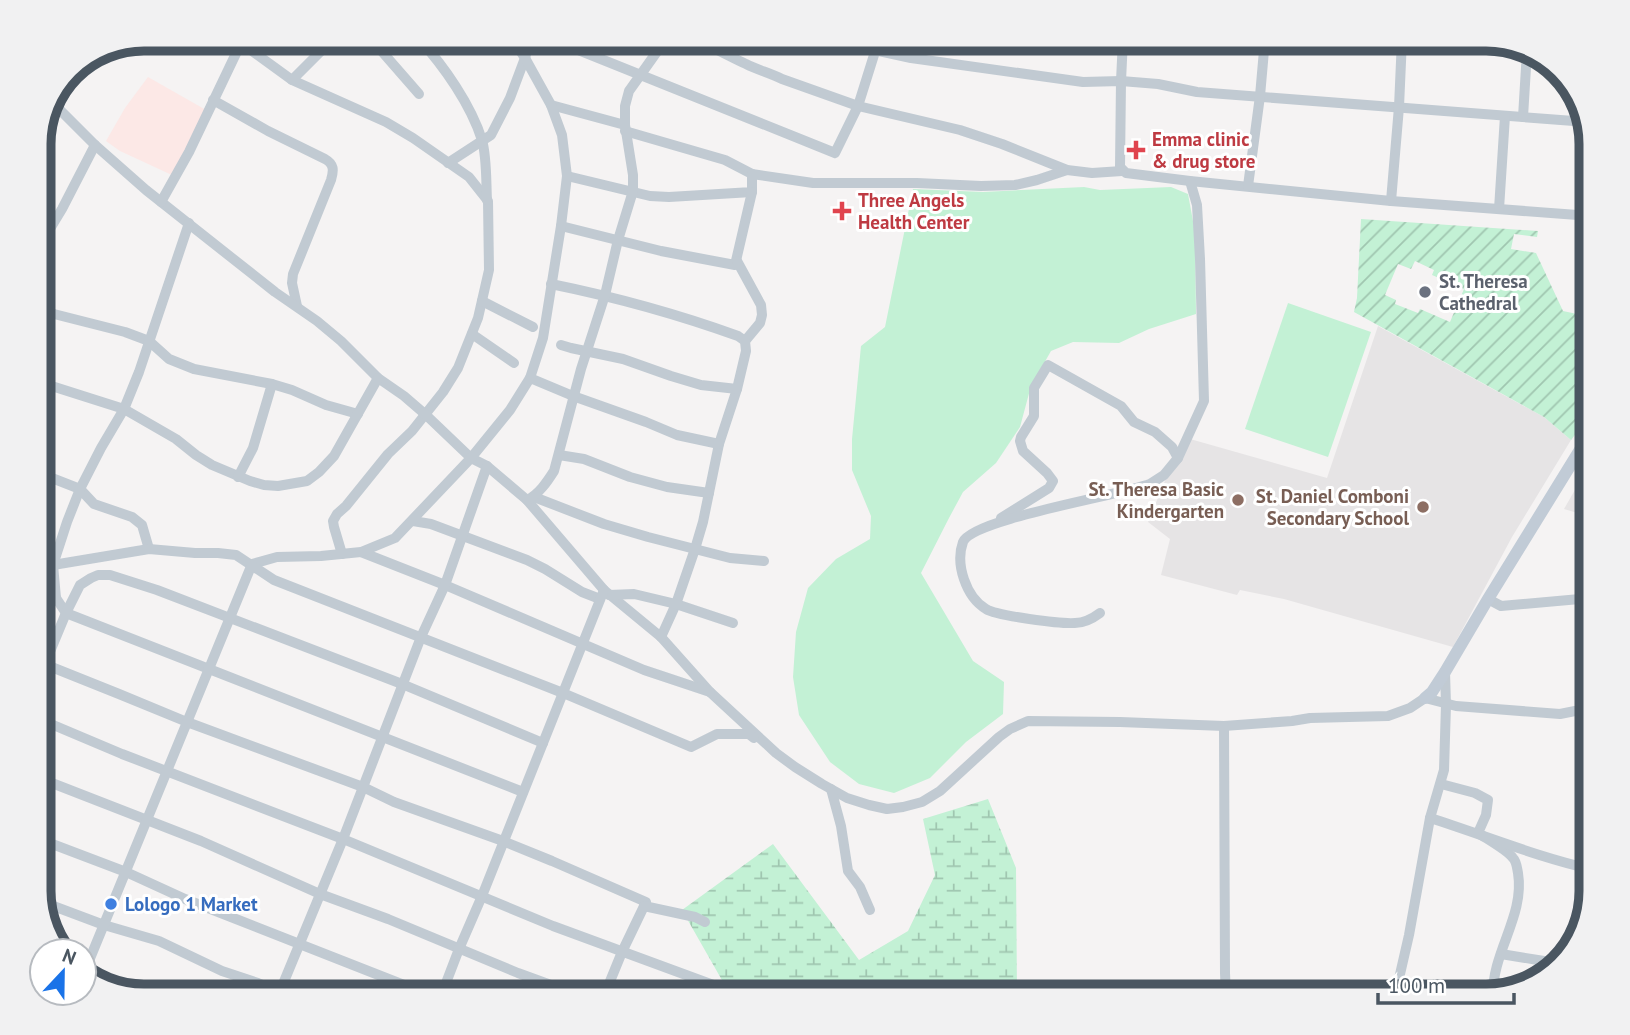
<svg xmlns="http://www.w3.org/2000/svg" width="1630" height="1035" font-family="'PT Sans',sans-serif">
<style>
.education{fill:#e6e4e5}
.medical{fill:#fce8e6}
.grass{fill:#c3f1d5}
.wetland{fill:url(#wetland-marsh)}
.garden{fill:url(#garden-furrows);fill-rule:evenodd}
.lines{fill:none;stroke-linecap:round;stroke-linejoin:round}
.street{stroke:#c1cad2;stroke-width:10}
.secondary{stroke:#c1cbd6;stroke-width:12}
.health-dot{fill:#e0444e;stroke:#fff;stroke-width:2.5}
.worship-dot{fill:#6b7280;stroke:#fff;stroke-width:2.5}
.education-dot{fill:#8d6e63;stroke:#fff;stroke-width:2.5}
.shop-dot{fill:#3f7fe0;stroke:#fff;stroke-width:2.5}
.labels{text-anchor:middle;stroke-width:6;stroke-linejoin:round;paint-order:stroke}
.health-label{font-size:19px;font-weight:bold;fill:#be3a42;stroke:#fff;text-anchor:start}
.worship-label{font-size:19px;font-weight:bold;fill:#5b616d;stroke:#fff;text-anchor:start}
.education-label{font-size:19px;font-weight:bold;fill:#785e54;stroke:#fff;text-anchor:end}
.shop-label{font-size:19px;font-weight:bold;fill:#366cbe;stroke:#fff;text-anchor:start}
.rim{fill:none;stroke:#4a5661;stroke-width:9}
</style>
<defs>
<pattern id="wetland-marsh" width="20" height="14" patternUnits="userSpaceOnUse" patternTransform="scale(1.75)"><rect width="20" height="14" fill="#c3f1d5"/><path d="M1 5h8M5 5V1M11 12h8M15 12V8" fill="none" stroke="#a0c6b0"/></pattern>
<pattern id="garden-furrows" width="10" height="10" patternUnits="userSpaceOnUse" patternTransform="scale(1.75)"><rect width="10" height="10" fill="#c3f1d5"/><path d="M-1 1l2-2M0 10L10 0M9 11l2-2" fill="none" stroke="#a0c6b0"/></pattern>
</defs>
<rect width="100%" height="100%" fill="#f5f3f3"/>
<g class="education">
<path d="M1378 326 1544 417 1571 440 1512 537 1453 647 1284 599 1240 590 1237 595 1161 575 1170 539 1148 522 1183 437 1327 478Z"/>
<path d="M1591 462V517L1564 509Z"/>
</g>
<path class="medical" d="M148 77 206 110 174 176 120 151 106 141 125 108Z"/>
<g class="grass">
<path d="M1084 187 1100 190 1171 187 1188 194 1195 232 1196 314 1149 329 1119 343 1073 342 1051 351 1031 386 1020 427 996 463 963 492 949 518 921 573 973 661 1004 682 1003 714 966 742 930 778 894 793 859 784 830 762 799 715 793 677 796 632 808 588 836 559 870 539 871 516 852 470V439L861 346 885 327 913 189 983 192Z"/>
<path d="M1288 303 1371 332 1328 457 1245 429Z"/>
</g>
<path class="wetland" d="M988 799 1016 868 1017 996H731L682 910 773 844 859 960 908 931 935 875 923 819Z"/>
<path class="garden" d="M1361 219 1538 231 1537 237 1514 234 1511 249 1536 253 1563 311 1591 317V414L1571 440 1544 417 1354 312 1357 298ZM1415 261 1434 270 1432 275 1464 289 1450 322 1420 309 1418 313 1395 304 1396 300 1385 295 1398 264 1411 269Z"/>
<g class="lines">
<g class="street">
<path d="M230 39 241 43 292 80 386 122 413 138 469 177 488 201 489 270 478 318 458 368 443 392 412 431 388 454 346 506 337 514 333 521 334 527 342 554"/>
<path d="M371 39 419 94"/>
<path d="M419 39C444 66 471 105 482 140 487 158 486 182 487 200"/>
<path d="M551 39 835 153 858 106 879 39"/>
<path d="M689 39C711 45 726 55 746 64 758 70 770 73 782 79L858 106 960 130 1002 144 1067 170 1092 173 1122 171"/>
<path d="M839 39 856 46 911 58 1083 82 1121 81 1158 84 1197 92 1587 122"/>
<path d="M1123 39 1121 81 1120 167 1126 173 1190 181 1391 201 1591 216"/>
<path d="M292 80 333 39"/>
<path d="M213 100 268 131 325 159C334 164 334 170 331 180L293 274 292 283 297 306"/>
<path d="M54 104 95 145 146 190 275 292 317 321 341 341 378 378 404 396 426 415 471 458 487 466 527 500 604 590 661 637 710 692 776 753 795 767 822 784 847 798 869 805 887 809 903 807 922 802 940 791 999 737 1010 729 1028 721 1120 722 1224 726 1292 721 1310 718 1388 716 1410 708 1425 698 1456 706 1560 714 1575 711 1591 710"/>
<path d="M551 105 625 125"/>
<path d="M1523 117 1527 51"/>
<path d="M625 131 725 160 752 174 813 183H917L981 186 1015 185 1037 180 1067 170"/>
<path d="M448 163 491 135 510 98 525 58 530 39"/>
<path d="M567 176 650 196 669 197 752 192V174"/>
<path d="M1248 186 1260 96 1265 39"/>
<path d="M1391 201 1399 107 1402 39"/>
<path d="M161 202 189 152 241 43"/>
<path d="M1499 209 1505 116"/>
<path d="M561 226 661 251 735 265 752 192"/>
<path d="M39 247 62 209 95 145"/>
<path d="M737 261 761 305 762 315 760 323 745 341"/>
<path d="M551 284C615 297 677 314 738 336L745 341 746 351 737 389 719 444 703 522 695 549 676 604 661 637"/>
<path d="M482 301 533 327"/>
<path d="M39 308 54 314 125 332 149 341 169 359 194 369 272 384 292 390 326 405 358 414"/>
<path d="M472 334 514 363"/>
<path d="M561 345 571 348 623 359 671 376 701 385 737 389"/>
<path d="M530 378 573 396 646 422 677 435 719 444"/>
<path d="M39 382 124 409 176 439 196 455 212 465 250 481 264 485 278 486 307 481 319 472 334 456 378 378"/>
<path d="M559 455 584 459 630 477 667 487 709 493"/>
<path d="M39 473 80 489 94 504 132 517 142 525 149 549"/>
<path d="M238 477 253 448 272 384"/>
<path d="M534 497 604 524 648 537 730 558 764 561"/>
<path d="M527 500C539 494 547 482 554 471L581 369 605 295 618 240 633 191V175L625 125V106L629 91 666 39"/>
<path d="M1001 518 1049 488 1053 481 1047 473 1023 451 1020 441 1021 437 1034 416V388L1048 365 1121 406 1134 422 1155 432 1172 447 1178 458"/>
<path d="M413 521 431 524 527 560 545 569 582 592 600 599"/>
<path d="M361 552 445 585 644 670 710 692"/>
<path d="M252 564 277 557 321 556 361 552 395 538 471 458 510 410 530 378 543 338 561 226 567 176 562 135 551 105 525 58 512 39"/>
<path d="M39 565H53L149 549 195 553H218L236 555 274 580 563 693 691 747 717 734H749L754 738"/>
<path d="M609 595 634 594 676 604 733 623"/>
<path d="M39 596 56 598 66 613 523 792"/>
<path d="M56 598 53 565 67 522 80 489 101 448 124 409 139 372 189 223"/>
<path d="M1488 599 1501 606 1591 598"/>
<path d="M1100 613C1092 619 1085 623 1075 623 1061 624 997 616 986 609 966 597 955 564 963 542 972 519 1121 495 1150 484L1164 475 1178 458 1204 401 1200 259 1197 205 1190 181"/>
<path d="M39 662 119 694 187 722 363 787 394 802 503 841 552 861 646 902 622 952 604 996"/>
<path d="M39 678 66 613 80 585 91 578 98 575H110L157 590 402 684 543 743"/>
<path d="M39 719 122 754 343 839 553 926 716 986"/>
<path d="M1224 726 1225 973 1226 996"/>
<path d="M39 778 201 841 320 894 388 919 518 973 581 996"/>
<path d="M1441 784 1475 793 1488 800 1486 815 1478 833C1487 839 1507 850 1513 858 1517 862 1517 869 1518 873 1525 916 1492 952 1493 995"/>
<path d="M831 789 841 826 848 871 860 887 870 910"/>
<path d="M1430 818C1484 835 1537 857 1591 869"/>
<path d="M39 839 126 872 185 899 432 996"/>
<path d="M40 901 104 925 159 941 222 971 258 983 288 996"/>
<path d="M644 906 695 917 705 922"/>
<path d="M1501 954 1544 961 1556 966"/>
<path d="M84 973 252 564"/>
<path d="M84 974 126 991"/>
<path d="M278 996 343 839 421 637 445 585 487 466"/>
<path d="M441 996 459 949 482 896 604 590"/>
<path d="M1395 996 1409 935 1430 818 1444 770 1446 705 1445 672"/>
</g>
<path class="secondary" d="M1425 698 1432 692 1445 672 1488 599 1591 432"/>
</g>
<g class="health-dot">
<path d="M1132.5 139.5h7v7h7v7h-7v7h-7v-7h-7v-7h7z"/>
<path d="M838.5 200.5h7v7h7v7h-7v7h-7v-7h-7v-7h7z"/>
</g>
<circle class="worship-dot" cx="1425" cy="292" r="7"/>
<g class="education-dot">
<circle cx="1238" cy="500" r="7"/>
<circle cx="1423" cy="507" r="7"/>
</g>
<circle class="shop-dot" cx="111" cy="904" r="7"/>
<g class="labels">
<g class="health-label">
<text x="1152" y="146">Emma clinic<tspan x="1152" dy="22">&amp; drug store</tspan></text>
<text x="858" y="207">Three Angels<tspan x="858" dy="22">Health Center</tspan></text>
</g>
<g class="worship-label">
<text x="1439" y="288">St. Theresa<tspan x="1439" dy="22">Cathedral</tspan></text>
</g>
<g class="education-label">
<text x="1224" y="496">St. Theresa Basic<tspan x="1224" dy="22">Kindergarten</tspan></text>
<text x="1409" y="503">St. Daniel Comboni<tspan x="1409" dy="22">Secondary School</tspan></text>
</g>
<g class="shop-label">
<text x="125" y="911">Lologo 1 Market</text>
</g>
</g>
<path d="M0 0H1630V1035H0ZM144 51H1486A93 93 0 0 1 1579 144V891A93 93 0 0 1 1486 984H144A93 93 0 0 1 51 891V144A93 93 0 0 1 144 51Z" fill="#f1f1f2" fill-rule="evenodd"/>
<path class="rim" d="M144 51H1486A93 93 0 0 1 1579 144V891A93 93 0 0 1 1486 984H144A93 93 0 0 1 51 891V144A93 93 0 0 1 144 51Z"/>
<g transform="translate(63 972) rotate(22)"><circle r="33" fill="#ffffff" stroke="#b7bbc0" stroke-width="2"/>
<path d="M0-5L12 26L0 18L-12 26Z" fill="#1a73e8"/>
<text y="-10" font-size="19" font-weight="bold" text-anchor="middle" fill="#4a5661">N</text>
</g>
<path d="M1378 993v10h136v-10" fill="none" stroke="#4a5661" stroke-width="3.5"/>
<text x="1388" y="993" font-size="21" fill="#4a5661" stroke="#ffffff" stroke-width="5" paint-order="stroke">100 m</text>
</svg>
